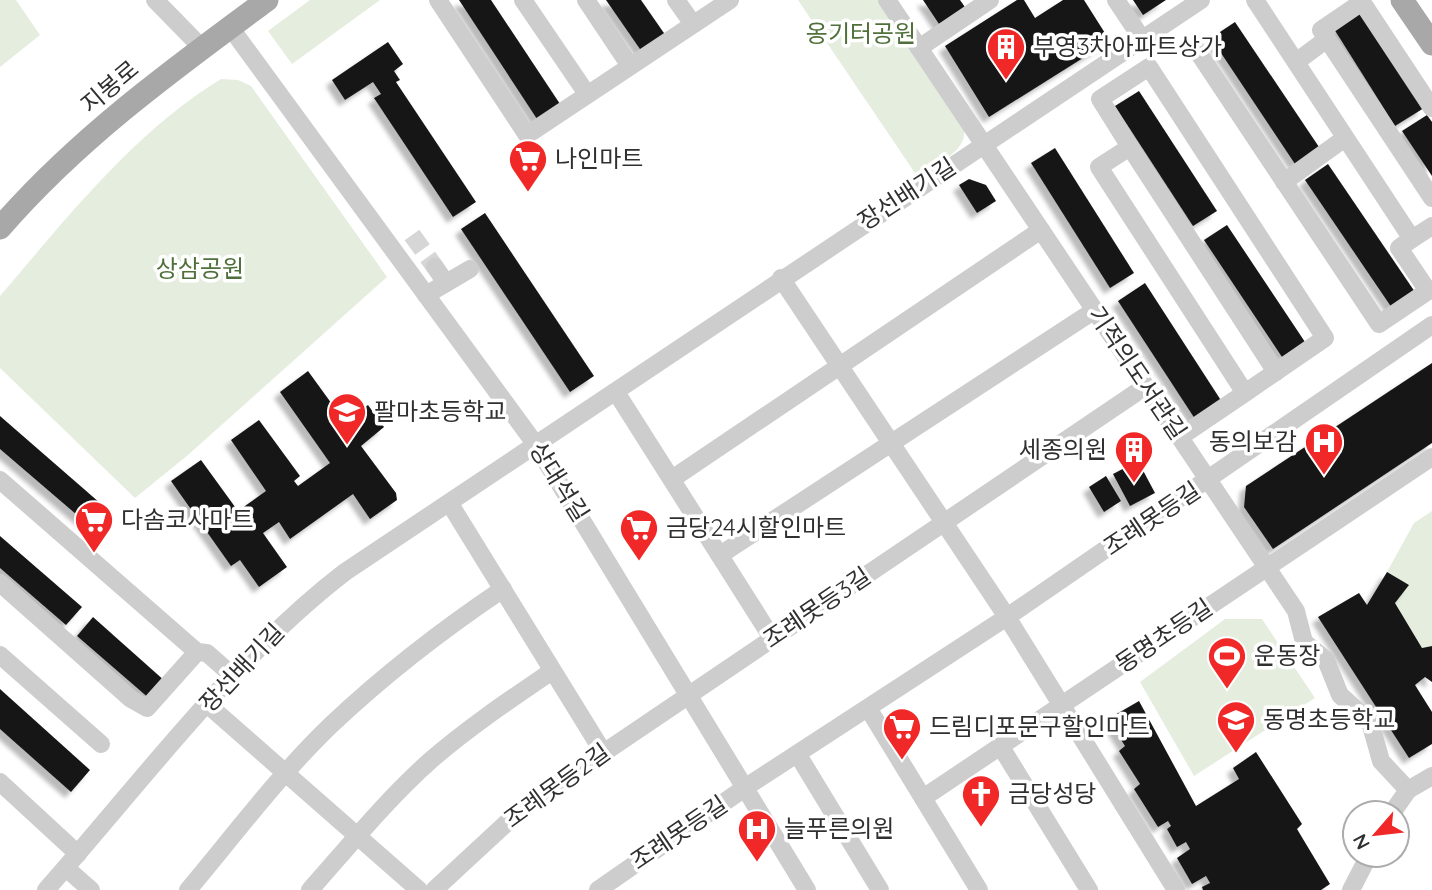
<svg xmlns="http://www.w3.org/2000/svg" width="1432" height="890" font-family="Quicksand,'Noto Sans KR',sans-serif">
<style>
.green{fill:#e5eede}
.building{fill:#171717;filter:url(#shadow)}
.lines{fill:none;stroke-linecap:round;stroke-linejoin:round}
.minor-tunnel{stroke:#d6d6d6;stroke-width:18;stroke-dasharray:18 9;stroke-linecap:butt}
.minor{stroke:#cdcdcd;stroke-width:18}
.major{stroke:#a8a8a8;stroke-width:23}
.labels{text-anchor:middle;stroke-width:7;stroke-linejoin:round;paint-order:stroke}
.park-label{font-size:24px;fill:#4f703a;stroke:#fff}
.poi-label{font-size:24px;fill:#303030;stroke:#fff;text-anchor:start}
.street-label{font-size:24px;fill:#303030;stroke:#fff}
</style>
<defs>
<filter id="shadow"><feDropShadow dx="-6" dy="6" stdDeviation="2" flood-color="#0004"/></filter>
</defs>
<rect width="100%" height="100%" fill="#fff"/>
<g class="green">
<path d="M0 0H16L40 35 0 67Z"/>
<path d="M310 0H380L292 64 268 31Z"/>
<path d="M798 0H878L964 129C968 152 934 165 917 176Z"/>
<path d="M221 79 238 80 251 86 387 277 188 455 135 498 0 368V296C66 219 134 132 221 79Z"/>
<path d="M1432 511V646L1422 648 1395 603 1387 572 1414 523Z"/>
<path d="M1225 619H1262L1315 698 1194 776 1140 682Z"/>
</g>
<g class="building">
<path d="M459 0H491L562 107 539 122Z"/>
<path d="M606 0H641L666 36 642 52Z"/>
<path d="M923 0H960L967 10 941 27Z"/>
<path d="M1017 0H1024L1035 18 1063 0H1084L1110 41 989 117 945 46Z"/>
<path d="M1133 0H1166L1143 15Z"/>
<path d="M1363 11 1424 108 1395 126 1334 29Z"/>
<path d="M1235 22 1319 147 1295 164 1211 38Z"/>
<path d="M388 42 403 64 394 71 400 80 396 82 476 202 453 217 374 98 381 94 373 82 345 100 332 80Z"/>
<path d="M1139 91 1217 211 1193 226 1115 106Z"/>
<path d="M1427 115 1432 122V176L1402 131Z"/>
<path d="M1055 148 1134 273 1110 288 1031 163Z"/>
<path d="M1328 164 1417 295 1394 311 1305 180Z"/>
<path d="M969 179 986 185 996 201 977 213 959 185Z"/>
<path d="M485 213 594 376 570 392 461 229Z"/>
<path d="M1227 225 1305 342 1282 357 1204 240Z"/>
<path d="M1145 283 1224 405 1197 422 1118 301Z"/>
<path d="M1432 363V443L1273 549 1244 507 1246 486Z"/>
<path d="M308 371 345 422 368 405 384 427 361 446 396 493 397 500 370 519 353 494 290 539 279 522 263 533 287 567 259 587 240 560 231 566 171 481 201 460 238 511 266 491 231 440 259 420 300 476 294 481 298 486 330 463 280 392Z"/>
<path d="M0 416 100 503 84 521 0 449Z"/>
<path d="M1138 461 1155 493 1130 506 1113 474Z"/>
<path d="M1106 476 1121 501 1104 512 1089 487Z"/>
<path d="M0 536 82 607 66 625 0 568Z"/>
<path d="M1387 572 1409 585 1395 603 1422 648 1432 646V682L1425 677 1415 685 1432 712V744L1409 758 1318 617 1359 593 1367 605Z"/>
<path d="M93 617 166 682 151 700 77 636Z"/>
<path d="M0 689 90 770 71 792 0 729Z"/>
<path d="M1139 701 1196 806 1239 779 1233 768 1256 752 1302 824 1297 829 1330 884 1321 890H1203L1202 887 1210 883 1206 876 1192 884 1177 858 1190 849 1186 842 1177 847 1167 829 1171 826 1168 821 1158 827 1134 789 1140 784 1119 751 1125 746 1108 719Z"/>
</g>
<g class="lines">
<path class="minor-tunnel" d="M412 235 435 267"/>
<g class="minor">
<path d="M155 0 202 48"/>
<path d="M438 0 527 135 730 0"/>
<path d="M523 0 587 94"/>
<path d="M586 0 630 66"/>
<path d="M676 0 693 24"/>
<path d="M887 0 1296 611 1304 642 1326 660 1340 695 1370 722 1381 761 1408 790 1392 813"/>
<path d="M1116 0 1142 39"/>
<path d="M1255 0 1412 239 1432 226"/>
<path d="M230 27 536 445 807 890"/>
<path d="M919 48 990 0"/>
<path d="M1196 49 1379 324 1428 291 1399 248 1412 239"/>
<path d="M1296 62 1327 39"/>
<path d="M1432 108 1362 2 1321 30 1432 198"/>
<path d="M1130 147 1276 372"/>
<path d="M1284 182 1345 138"/>
<path d="M435 267 446 283"/>
<path d="M781 278 1007 617 1176 890"/>
<path d="M426 295 470 269"/>
<path d="M616 392 772 638"/>
<path d="M1180 437 1245 393 1099 167 1130 147 1100 99 1149 67 1325 338 1245 393"/>
<path d="M672 479 1041 230"/>
<path d="M0 480 197 652"/>
<path d="M450 504 603 752"/>
<path d="M720 555 1095 310"/>
<path d="M0 583 131 699 147 708 197 652 207 653 233 676"/>
<path d="M0 655 101 744"/>
<path d="M208 705 419 890"/>
<path d="M868 708 979 890"/>
<path d="M1001 747 1089 890"/>
<path d="M798 755 880 890"/>
<path d="M0 782 78 854"/>
<path d="M1408 790 1432 776"/>
<path d="M923 798 1432 457"/>
<path d="M66 868 91 890"/>
<path d="M46 890C140 784 233 658 345 572L1201 0"/>
<path d="M188 890C235 834 279 775 331 725 385 674 442 630 503 589"/>
<path d="M310 890C349 846 387 799 431 760 469 727 511 699 552 671"/>
<path d="M434 890 525 806 1146 386"/>
<path d="M598 890 746 787 1007 617 1432 325"/>
<path d="M1351 890 1369 855"/>
</g>
<g class="major">
<path d="M1402 0 1432 44"/>
<path d="M0 228C77 139 172 70 267 0"/>
</g>
</g>
<defs>
<g id="building-pin" transform="scale(2.0125)"><path d="M0 17L-7.5 6A9.5 9.5 0 1 1 7.5 6Z" fill="#f12828" stroke="#fff"/><path d="M-4-6H4V6H1V3H-1V6H-4ZM-2.5-4.3h1.7v1.8h-1.7ZM.8-4.3h1.7v1.8H.8ZM-2.5-1h1.7V.8h-1.7ZM.8-1h1.7V.8H.8Z" fill="#fff"/></g>
<g id="supermarket-pin" transform="scale(2.0125)"><path d="M0 17L-7.5 6A9.5 9.5 0 1 1 7.5 6Z" fill="#f12828" stroke="#fff"/><path d="M-6-5.5h2.5l.6 2H6L4.5 2H-2.5L-4.4-4H-6ZM-1.5 3.2a1.3 1.3 0 1 0 .1 0ZM3 3.2a1.3 1.3 0 1 0 .1 0Z" fill="#fff"/></g>
<g id="school-pin" transform="scale(2.0125)"><path d="M0 17L-7.5 6A9.5 9.5 0 1 1 7.5 6Z" fill="#f12828" stroke="#fff"/><path d="M0-5L7-2L0 1L-7-2ZM-4 1L0 2.5L4 1V4Q0 6-4 4Z" fill="#fff"/></g>
<g id="hospital-pin" transform="scale(2.0125)"><path d="M0 17L-7.5 6A9.5 9.5 0 1 1 7.5 6Z" fill="#f12828" stroke="#fff"/><path d="M-5-5h3v3.5h4V-5h3V5h-3V1.5h-4V5h-3Z" fill="#fff"/></g>
<g id="stadium-pin" transform="scale(2.0125)"><path d="M0 17L-7.5 6A9.5 9.5 0 1 1 7.5 6Z" fill="#f12828" stroke="#fff"/><path d="M0-5a6.5 5 0 1 0 0 10a6.5 5 0 1 0 0-10ZM-3.5-1.8h7v3.6h-7Z" fill="#fff"/></g>
<g id="church-pin" transform="scale(2.0125)"><path d="M0 17L-7.5 6A9.5 9.5 0 1 1 7.5 6Z" fill="#f12828" stroke="#fff"/><path d="M-1.2-6h2.4v3.5h3.3v2.4h-3.3V6h-2.4V-.1h-3.3v-2.4h3.3Z" fill="#fff"/></g>
</defs>
<g fill-rule="evenodd">
<use href="#building-pin" x="1006" y="47"/>
<use href="#supermarket-pin" x="528" y="159"/>
<use href="#school-pin" x="347" y="412"/>
<use href="#hospital-pin" x="1324" y="442"/>
<use href="#building-pin" x="1134" y="450"/>
<use href="#supermarket-pin" x="94" y="520"/>
<use href="#supermarket-pin" x="639" y="528"/>
<use href="#stadium-pin" x="1227" y="656"/>
<use href="#school-pin" x="1236" y="720"/>
<use href="#supermarket-pin" x="902" y="727"/>
<use href="#church-pin" x="981" y="794"/>
<use href="#hospital-pin" x="757" y="829"/>
</g>
<g class="labels">
<g class="park-label">
<text x="861" y="42">옹기터공원</text>
<text x="200" y="277">상삼공원</text>
</g>
<g class="poi-label">
<text x="1033" y="55">부영3차아파트상가</text>
<text x="555" y="167">나인마트</text>
<text x="374" y="420">팔마초등학교</text>
<text x="1297" y="450" text-anchor="end">동의보감</text>
<text x="1107" y="458" text-anchor="end">세종의원</text>
<text x="121" y="528">다솜코사마트</text>
<text x="666" y="536">금당24시할인마트</text>
<text x="1254" y="664">운동장</text>
<text x="1263" y="728">동명초등학교</text>
<text x="929" y="735">드림디포문구할인마트</text>
<text x="1008" y="802">금당성당</text>
<text x="784" y="837">늘푸른의원</text>
</g>
<g class="street-label">
<text transform="translate(110 87) rotate(-40)" y="8">지봉로</text>
<text transform="translate(907 194) rotate(-33)" y="8">장선배기길</text>
<text transform="translate(1137 373) rotate(56)" y="8">기적의도서관길</text>
<text transform="translate(559 482) rotate(58)" y="8">상대석길</text>
<text transform="translate(1152 519) rotate(-34)" y="8">조례못등길</text>
<text transform="translate(817 608) rotate(-34)" y="8">조례못등3길</text>
<text transform="translate(1164 636) rotate(-34)" y="8">동명초등길</text>
<text transform="translate(242 668) rotate(-47)" y="8">장선배기길</text>
<text transform="translate(557 786) rotate(-36)" y="8">조례못등2길</text>
<text transform="translate(679 833) rotate(-34)" y="8">조례못등길</text>
</g>
</g>
<g transform="translate(1376 834) rotate(242)"><circle r="33" fill="#ffffff" stroke="#acacac" stroke-width="2"/>
<path d="M0-5L12 26L0 18L-12 26Z" fill="#f12828"/>
<text y="-10" font-size="19" font-weight="bold" text-anchor="middle" fill="#303030">N</text>
</g>
</svg>
